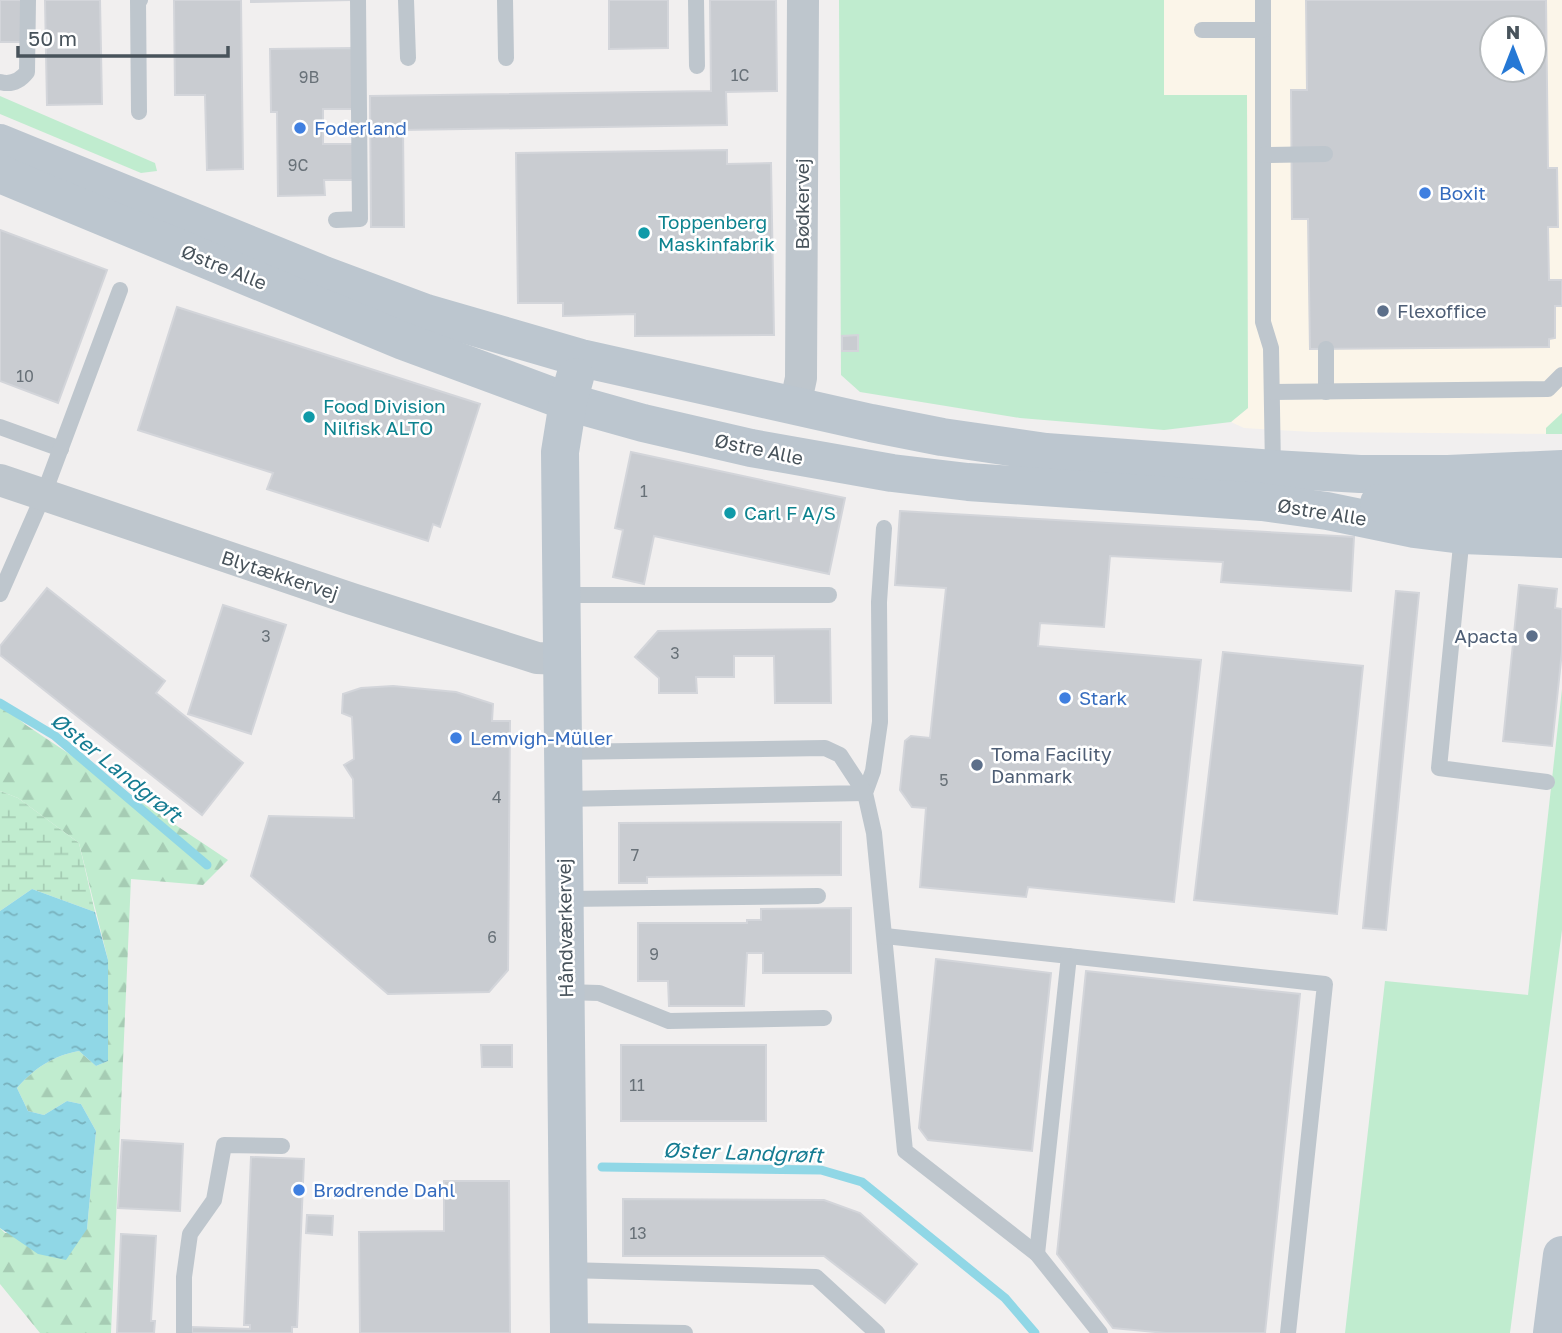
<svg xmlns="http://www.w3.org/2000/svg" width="1562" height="1333" font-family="'Golos Text',sans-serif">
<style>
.commercial{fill:#fbf5e9;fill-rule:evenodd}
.green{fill:#c0eccf}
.forest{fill:url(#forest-firs)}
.wetland{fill:url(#wetland-marsh)}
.water{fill:url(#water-ripples)}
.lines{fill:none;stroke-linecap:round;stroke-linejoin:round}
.stream{stroke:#90d7e6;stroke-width:9}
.building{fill:#c9ccd1;stroke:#d3d5da;stroke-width:2;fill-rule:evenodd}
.lane{stroke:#bec6cd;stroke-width:16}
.street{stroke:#bec6cd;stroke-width:32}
.secondary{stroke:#bcc6cf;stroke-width:38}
.shop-dot{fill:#3f7fe0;stroke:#fff;stroke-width:2.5}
.culture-dot{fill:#0f9aa8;stroke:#fff;stroke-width:2.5}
.service-dot{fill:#5c6f8a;stroke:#fff;stroke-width:2.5}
.labels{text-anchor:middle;stroke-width:5;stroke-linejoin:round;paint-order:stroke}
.number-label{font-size:16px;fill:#687178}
.shop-label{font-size:19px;fill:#366cbe;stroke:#fff;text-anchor:start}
.street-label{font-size:19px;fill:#48535b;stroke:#fff}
.culture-label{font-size:19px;fill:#0d838f;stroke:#fff;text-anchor:start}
.service-label{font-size:19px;fill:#4e5e75;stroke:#fff;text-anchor:start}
.water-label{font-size:21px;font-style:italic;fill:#157c92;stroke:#fff}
</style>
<defs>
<pattern id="forest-firs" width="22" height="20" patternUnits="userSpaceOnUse" patternTransform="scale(1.75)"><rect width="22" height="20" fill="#c0eccf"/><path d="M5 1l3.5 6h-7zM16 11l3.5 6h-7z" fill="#a6ccb4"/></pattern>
<pattern id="wetland-marsh" width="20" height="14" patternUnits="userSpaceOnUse" patternTransform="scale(1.75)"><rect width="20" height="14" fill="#c0eccf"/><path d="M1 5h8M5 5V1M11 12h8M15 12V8" fill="none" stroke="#a6ccb4"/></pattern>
<pattern id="water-ripples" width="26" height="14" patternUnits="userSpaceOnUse" patternTransform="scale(1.75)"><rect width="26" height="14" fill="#90d7e6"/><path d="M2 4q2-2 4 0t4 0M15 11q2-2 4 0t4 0" fill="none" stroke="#78b1bd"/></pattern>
</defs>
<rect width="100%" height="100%" fill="#f1efef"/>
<path class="commercial" d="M1164 0H1562V434L1312 432 1244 428 1231 422 1248 408 1247 96H1164ZM1492 28H1534V70H1492Z"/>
<g class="green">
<path d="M839 0H1164V95H1247L1248 408 1231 422 1164 430 1020 418 860 392 841 375Z"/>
<path d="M0 96 155 163 157 171 141 173 0 114Z"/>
<path d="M1562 413V434H1546V428Z"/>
<path d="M1562 689V930L1510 1333H1345L1385 981 1528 995Z"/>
</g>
<path class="forest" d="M0 704 26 725 228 860 203 885 131 879 111 1333H40L0 1284V1228L5 1233 87 1229 96 1131 81 1104 67 1101 44 1115 28 1111 17 1088C35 1068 52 1056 79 1051L96 1066 108 1061V960L79 843 18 798 0 791Z"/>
<path class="wetland" d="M0 791 18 798 79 843 95 912 32 889 0 911Z"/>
<path class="water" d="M32 889 95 912 108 960V1061L96 1066 79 1051C52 1056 35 1068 17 1088L28 1111 44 1115 67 1101 81 1104 96 1131 87 1229 66 1260 38 1254 0 1228V911Z"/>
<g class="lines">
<g class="stream">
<path d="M0 703 55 736 207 865"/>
<path d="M602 1167 821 1170 862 1182 1005 1298 1035 1333"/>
</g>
</g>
<g class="building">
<path d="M0 0H21L22 42H0Z"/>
<path d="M45 0H100L102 104 47 105Z"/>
<path d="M174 0H241L243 169 207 170 205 95H175Z"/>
<path d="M251 0H352L251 2Z"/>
<path d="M609 0H668V48L609 49Z"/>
<path d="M710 0H776L777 91 726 92 727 125 403 130 404 227H371L370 96 711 91Z"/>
<path d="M1306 0H1546L1548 168H1557L1558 227H1548L1549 280H1562V306H1555V338L1549 339V347L1310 349 1308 219H1292L1291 90H1307ZM1492 28H1534V70H1492Z"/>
<path d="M352 48 353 109H323V144H353L354 180H324L325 195 278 196 277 112H271L270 49Z"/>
<path d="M727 150V164L771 163 774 335 635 336V314L563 316V303H518L516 153Z"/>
<path d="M0 230 107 270 58 403 0 381Z"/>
<path d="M177 307 480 404 440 527 433 524 428 541 267 489 273 473 138 430Z"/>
<path d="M858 335V351H842V336Z"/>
<path d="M631 452 845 498 829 574 654 536 644 584 613 577 623 530 615 528Z"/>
<path d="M900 511 1354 537 1351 591 1221 582 1223 562 1110 556 1104 627 1040 623 1038 646 1201 660 1174 902 1028 887 1026 897 920 887 926 808 912 807 900 790 905 741 911 736 930 738 946 588 895 585Z"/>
<path d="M1519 585 1557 589 1555 608 1562 609V651L1552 746 1503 741Z"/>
<path d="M47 588 165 681 156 693 243 763 202 815 0 655V646Z"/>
<path d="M1396 591 1419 593 1386 930 1363 928Z"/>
<path d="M223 605 286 625 251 734 188 714Z"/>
<path d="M830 629 831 703H775L774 656H734V677H696L697 693H659V678L635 657 658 631Z"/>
<path d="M1223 652 1363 666 1337 914 1194 900Z"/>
<path d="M393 686 456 692 493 704 492 721H510L508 970 489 992 388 994 251 876 269 816 354 818 353 779 344 765 354 759 352 717 342 713 343 694 361 688Z"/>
<path d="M841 822V875L647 877V883H619V823Z"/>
<path d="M851 908V973H763V953H747L744 1006H669L668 981H638V923H747V920H761V909Z"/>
<path d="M936 959 1051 973 1032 1151 928 1140 919 1128Z"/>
<path d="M1086 971 1300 994 1265 1333H1166L1113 1328 1057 1254Z"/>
<path d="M481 1045H512V1067H482Z"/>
<rect x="621" y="1045" width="145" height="76"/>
<path d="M122 1140 183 1144 180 1211 118 1208Z"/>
<path d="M251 1157 304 1159 297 1327H292V1333H192V1327L250 1329V1325H244Z"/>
<path d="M444 1181H509L510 1333H360L359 1232 444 1231Z"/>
<path d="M623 1199 824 1200 860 1213 917 1264 885 1303 824 1256H623Z"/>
<path d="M307 1215 333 1216 332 1235 306 1233Z"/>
<path d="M121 1234 156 1236 151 1321H155L154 1333H117Z"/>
</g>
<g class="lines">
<g class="lane">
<path d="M406 0 408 58"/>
<path d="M505 0 506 58"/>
<path d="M696 0 697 66"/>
<path d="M1263 0V322L1271 348 1273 469"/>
<path d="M1202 30H1263"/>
<path d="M0 82C11 85 20 81 27 72L28 0"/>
<path d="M139 112 138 1 140 0"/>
<path d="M1263 155 1325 154"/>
<path d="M336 220 360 219 358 0"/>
<path d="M1326 349V392"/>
<path d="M1272 392 1548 389 1562 375"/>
<path d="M0 427 61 449"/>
<path d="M884 528 879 602 880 722 873 771 865 793 874 833 905 1151 1037 1254 1100 1333"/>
<path d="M1462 535 1439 768 1547 782"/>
<path d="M0 594 43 496 120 290"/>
<path d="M562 595H829"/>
<path d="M563 752 825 748 840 755 865 793 564 799"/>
<path d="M565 899 818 896"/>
<path d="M885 936 1325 984 1288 1333"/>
<path d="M565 992 599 993 669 1021 824 1018"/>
<path d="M1037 1254 1069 956"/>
<path d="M568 1270 816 1277 877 1333"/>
<path d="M569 1331 685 1333"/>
<path d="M184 1333V1277L190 1234 214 1200 224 1145 282 1146"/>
</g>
<g class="street">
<path d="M795 406 801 378 803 0"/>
<path d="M0 480 352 599 537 658 562 659"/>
</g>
<g class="secondary">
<path d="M0 143 324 275 426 313 581 358 871 423 942 437 1046 452 1273 469 1360 474H1448L1562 469"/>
<path d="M0 174 403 341 568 402 643 423 751 448 892 473 968 482 1262 502 1327 511 1414 529 1462 535 1562 539"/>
<path d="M1379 503H1562"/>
<path d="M569 1333 560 452 568 402 575 377"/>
<path d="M1552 1333 1562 1255"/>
</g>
</g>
<g class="shop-dot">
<circle cx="300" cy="128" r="7"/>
<circle cx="1425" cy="193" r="7"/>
<circle cx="1065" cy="698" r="7"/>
<circle cx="456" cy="738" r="7"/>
<circle cx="299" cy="1190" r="7"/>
</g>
<g class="culture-dot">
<circle cx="644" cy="233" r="7"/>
<circle cx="309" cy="417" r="7"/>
<circle cx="730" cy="513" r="7"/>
</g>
<g class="service-dot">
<circle cx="1383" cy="311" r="7"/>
<circle cx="1532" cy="636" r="7"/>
<circle cx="977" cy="765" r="7"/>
</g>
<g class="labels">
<g class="number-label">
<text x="740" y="81">1C</text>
<text x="309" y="83">9B</text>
<text x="298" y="171">9C</text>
<text x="25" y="382">10</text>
<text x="644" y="497">1</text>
<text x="266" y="642">3</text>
<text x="675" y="659">3</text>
<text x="944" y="786">5</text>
<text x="497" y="803">4</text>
<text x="635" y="861">7</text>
<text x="492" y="943">6</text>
<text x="654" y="960">9</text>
<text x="637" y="1091">11</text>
<text x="638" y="1239">13</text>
</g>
<g class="shop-label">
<text x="314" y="135">Foderland</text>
<text x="1439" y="200">Boxit</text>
<text x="1079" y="705">Stark</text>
<text x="470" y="745">Lemvigh-Müller</text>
<text x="313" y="1197">Brødrende Dahl</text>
</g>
<g class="street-label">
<text transform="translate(802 204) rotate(-90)" y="7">Bødkervej</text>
<text transform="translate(224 267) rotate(22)" y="7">Østre Alle</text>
<text transform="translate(759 449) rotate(12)" y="7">Østre Alle</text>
<text transform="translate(1322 512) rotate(9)" y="7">Østre Alle</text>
<text transform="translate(280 575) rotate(18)" y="7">Blytækkervej</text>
<text transform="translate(565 928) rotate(-91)" y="7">Håndværkervej</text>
</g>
<g class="culture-label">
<text x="658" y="229">Toppenberg<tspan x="658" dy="22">Maskinfabrik</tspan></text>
<text x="323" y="413">Food Division<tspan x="323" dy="22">Nilfisk ALTO</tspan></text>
<text x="744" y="520">Carl F A/S</text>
</g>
<g class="service-label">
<text x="1397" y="318">Flexoffice</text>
<text x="1518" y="643" text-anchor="end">Apacta</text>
<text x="991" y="761">Toma Facility<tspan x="991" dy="22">Danmark</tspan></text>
</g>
<g class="water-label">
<text transform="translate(116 768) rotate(39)" y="7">Øster Landgrøft</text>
<text transform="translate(743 1153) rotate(2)" y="7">Øster Landgrøft</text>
</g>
</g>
<g transform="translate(1513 49)"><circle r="33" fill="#ffffff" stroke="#b6babd" stroke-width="2"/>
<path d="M0-5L12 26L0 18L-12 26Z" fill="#2578d5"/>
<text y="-10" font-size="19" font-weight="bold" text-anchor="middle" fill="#48535b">N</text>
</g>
<path d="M18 46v10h210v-10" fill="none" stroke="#48535b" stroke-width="3.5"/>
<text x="28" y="46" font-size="21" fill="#48535b" stroke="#ffffff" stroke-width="5" paint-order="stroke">50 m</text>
</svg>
